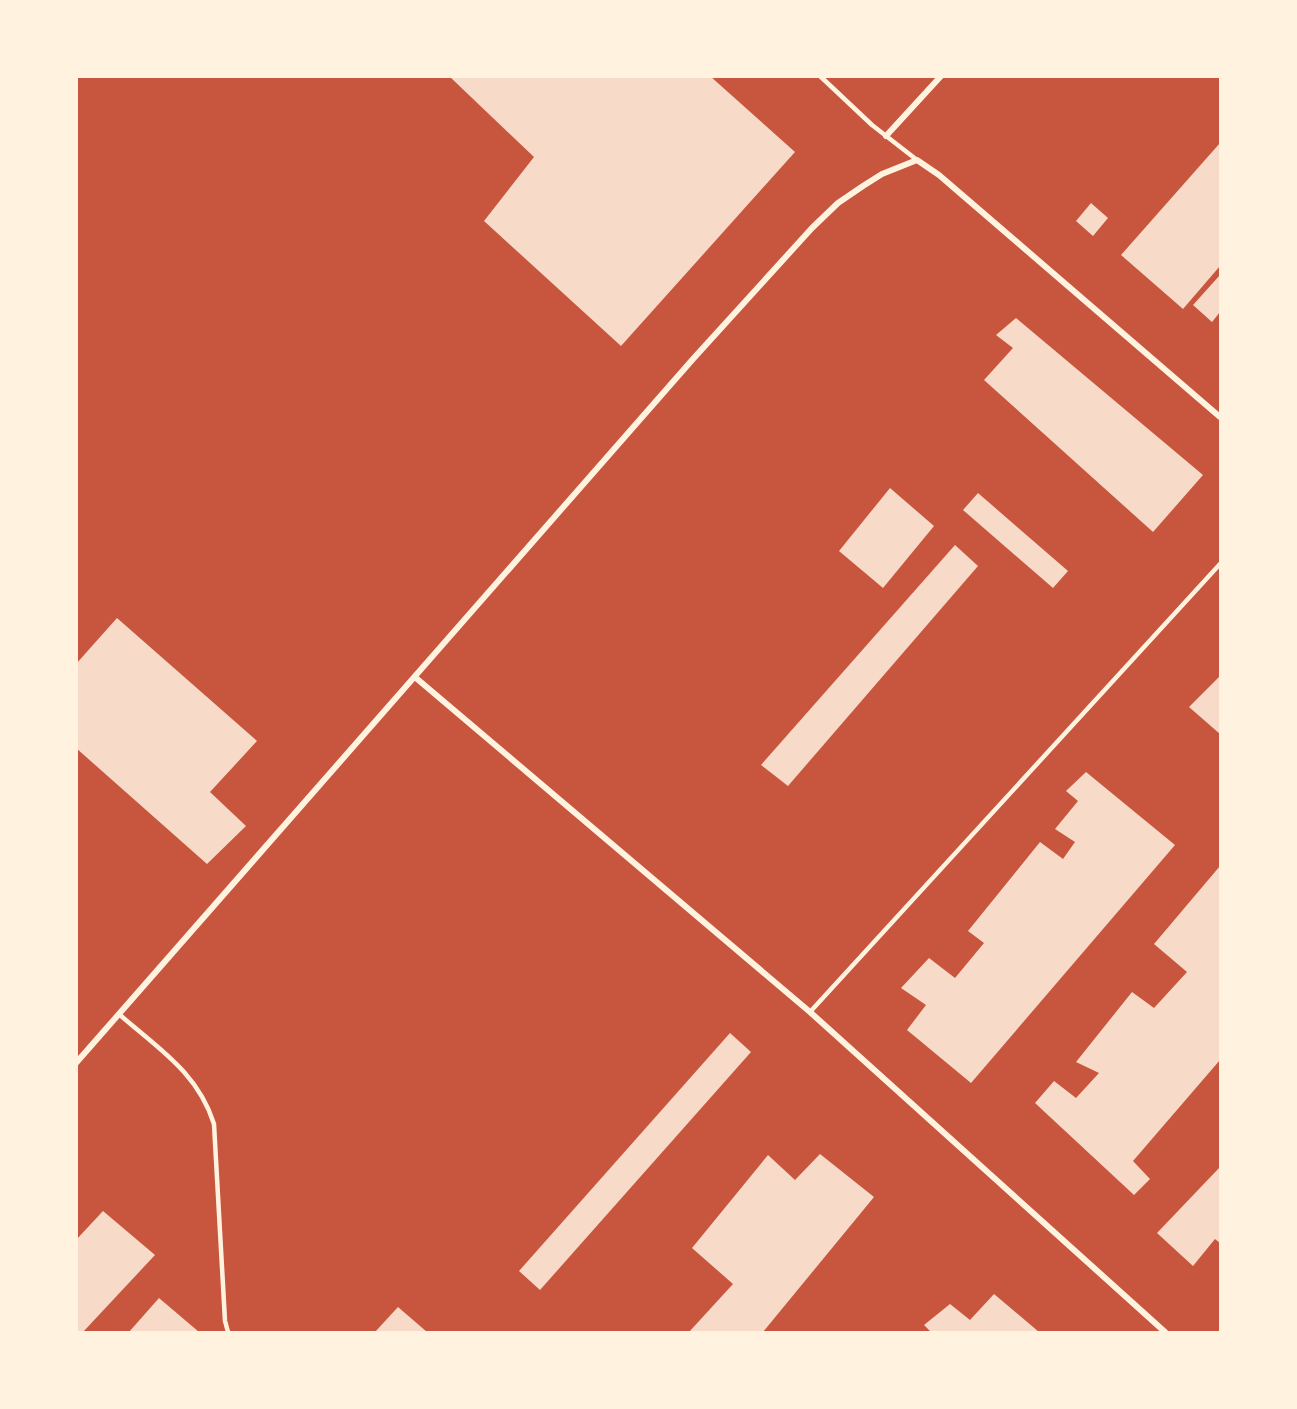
<svg xmlns="http://www.w3.org/2000/svg" width="1297" height="1409" font-family="'Times New Roman',serif">
<style>
.building{fill:#f7dbc8}
.lines{fill:none;stroke-linecap:round;stroke-linejoin:round}
.service{stroke:#fff3e0;stroke-width:4.5}
.minor{stroke:#fff3e0;stroke-width:6}
</style>
<rect width="100%" height="100%" fill="#c8553d"/>
<g class="building">
<path d="M449 76H710L795 152 621 346 484 221 534 157Z"/>
<path d="M1220 143V266L1183 309 1121 255Z"/>
<path d="M1091 203 1108 218 1093 236 1076 221Z"/>
<path d="M1220 275V312L1212 322 1193 305Z"/>
<path d="M1016 318 1203 475 1153 532 984 380 1013 348 996 335Z"/>
<path d="M890 488 934 526 883 588 839 551Z"/>
<path d="M978 493 1068 571 1053 588 963 510Z"/>
<path d="M955 545 978 566 788 786 761 765Z"/>
<path d="M117 618 257 741 210 792 246 826 207 864 76 748V664Z"/>
<path d="M1220 676V734L1189 707Z"/>
<path d="M1086 772 1175 845 971 1083 907 1030 926 1005 901 988 929 958 955 978 984 943 968 931 1040 842 1063 859 1075 842 1055 829 1078 801 1066 791Z"/>
<path d="M1220 866V1060L1133 1161 1150 1179 1134 1195 1035 1103 1054 1081 1076 1098 1099 1073 1076 1062 1132 992 1154 1008 1187 972 1154 944Z"/>
<path d="M730 1033 751 1052 540 1290 519 1271Z"/>
<path d="M820 1154 874 1197 763 1332H689L733 1284 692 1248 768 1155 795 1180Z"/>
<path d="M1220 1167V1243L1215 1239 1193 1266 1157 1233Z"/>
<path d="M103 1211 155 1255 83 1332H76V1240Z"/>
<path d="M994 1294 1039 1332H931L924 1325 950 1304 970 1320Z"/>
<path d="M159 1298 199 1332H129Z"/>
<path d="M398 1307 427 1332H375Z"/>
</g>
<g class="lines">
<g class="service">
<path d="M820 76 872 125 917 160"/>
<path d="M810 1012 1220 564"/>
<path d="M120 1015C159 1049 198 1073 214 1124L225 1321 228 1332"/>
</g>
<g class="minor">
<path d="M886 136 941 76"/>
<path d="M416 678 810 1012 1165 1332"/>
<path d="M76 1063 693 359 812 228 838 203 863 186 882 174 917 160 939 175 1220 417"/>
</g>
</g>
<rect width="1297" height="1409" fill="none" stroke="#fff3e0" stroke-width="156"/>
</svg>
